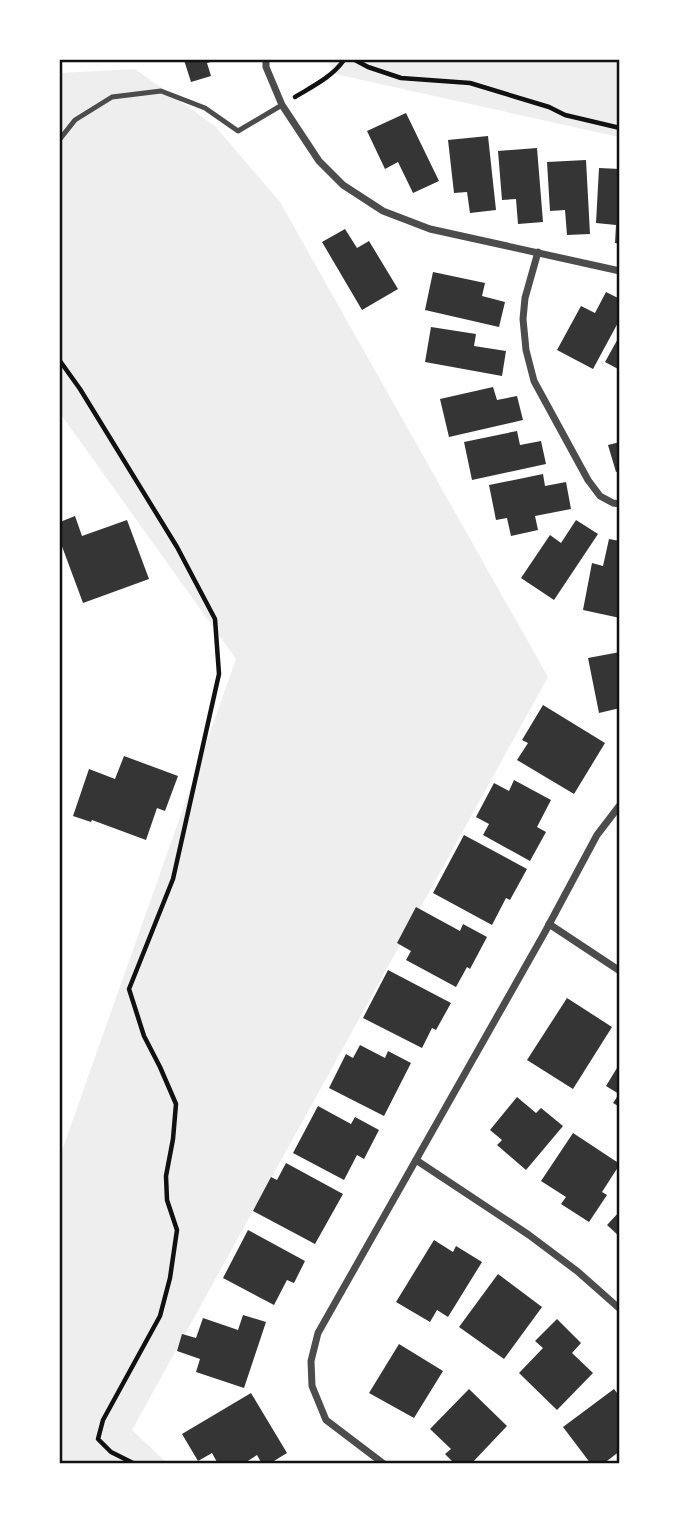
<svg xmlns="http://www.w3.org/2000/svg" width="679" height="1523" font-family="'DM Sans',sans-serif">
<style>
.green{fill:#eee}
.building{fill:#353535}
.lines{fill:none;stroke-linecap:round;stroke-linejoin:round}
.path{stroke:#111;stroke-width:4.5}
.service{stroke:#4c4c4c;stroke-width:5}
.minor{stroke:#4c4c4c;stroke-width:7}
.neatline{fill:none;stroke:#111;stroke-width:2.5}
</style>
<rect width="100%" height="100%" fill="#fff"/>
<g class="green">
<path d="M327 60H619V137L335 74Z"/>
<path d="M135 69 215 126 280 202 548 677 132 1430 167 1463H60V1156L236 659 60 413V73Z"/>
</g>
<g class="building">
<path d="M184 60H218L207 63 211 76 191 82Z"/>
<path d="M406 113 439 181 413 193 398 162 385 169 367 131Z"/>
<path d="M488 136 496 210 470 213 467 192 454 193 448 140Z"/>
<path d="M537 148 543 222 518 224 516 199 502 200 498 151Z"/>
<path d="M586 160 590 234 567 235 565 210 550 211 547 162Z"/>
<path d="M599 168 620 169V244L615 243 616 225 596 223Z"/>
<path d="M345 229 357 248 369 241 398 289 362 310 322 242Z"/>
<path d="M433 272 485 283 482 296 505 302 499 327 425 310Z"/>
<path d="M606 292 620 299V319L593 369 557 350 581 306 595 313Z"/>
<path d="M431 327 476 334 474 346 506 351 502 376 425 362Z"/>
<path d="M620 335V370L605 362Z"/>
<path d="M493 387 497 400 517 396 523 420 449 437 440 399Z"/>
<path d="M517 431 520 445 541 441 546 464 472 480 464 442Z"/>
<path d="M620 442V471L616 472 608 445Z"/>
<path d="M543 474 545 486 566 482 571 509 535 516 538 530 511 536 507 518 496 520 489 485Z"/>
<path d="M75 516 82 536 127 520 149 579 83 603 60 541V522Z"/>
<path d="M576 520 598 534 554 600 521 578 550 535 561 543Z"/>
<path d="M609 539 620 541V618L583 610 592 563 603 566Z"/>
<path d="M620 652V708L599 713 588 658Z"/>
<path d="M543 705 605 743 574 794 517 760 528 743 522 740Z"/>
<path d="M124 756 178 776 165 811 157 808 146 840 92 820 91 822 73 816 89 769 115 779Z"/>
<path d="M514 780 551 800 537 827 546 832 530 861 483 835 489 824 476 817 494 783 509 791Z"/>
<path d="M464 835 527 869 510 900 506 898 492 925 433 893Z"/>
<path d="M416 907 460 931 463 924 487 937 470 969 467 967 456 987 406 960 411 951 397 943Z"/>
<path d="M388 970 451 1003 436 1030 432 1028 422 1048 363 1018Z"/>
<path d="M567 998 612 1027 573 1089 527 1060Z"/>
<path d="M360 1045 385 1058 388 1051 411 1063 384 1116 329 1088 346 1054 353 1058Z"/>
<path d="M620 1063V1107L613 1103 619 1094 606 1086Z"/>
<path d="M517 1097 536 1113 541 1108 563 1126 526 1170 497 1145 502 1140 490 1130Z"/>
<path d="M318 1106 351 1124 355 1117 379 1130 364 1159 357 1155 344 1180 293 1153Z"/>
<path d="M573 1133 620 1164 602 1192 607 1195 589 1222 561 1204 566 1197 541 1181Z"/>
<path d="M286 1163 343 1194 315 1244 253 1211 271 1177 277 1180Z"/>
<path d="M620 1211V1237L607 1225Z"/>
<path d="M248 1230 305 1261 294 1283 287 1280 274 1305 223 1278Z"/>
<path d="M434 1240 453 1252 456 1246 482 1262 448 1317 437 1310 430 1322 396 1302Z"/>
<path d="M498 1274 542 1307 504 1359 459 1327Z"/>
<path d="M243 1315 266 1322 244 1388 196 1372 200 1359 177 1351 182 1334 196 1338 203 1318 238 1330Z"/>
<path d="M557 1319 581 1343 572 1353 593 1373 557 1410 519 1373 543 1348 535 1341Z"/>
<path d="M399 1344 443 1371 414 1418 369 1393Z"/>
<path d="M469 1389 507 1426 471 1464H455L445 1454 451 1449 430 1429Z"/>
<path d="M614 1389 620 1397V1451L603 1464H591L563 1427Z"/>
<path d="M251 1393 287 1453 269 1464H262L257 1455 243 1464H218L212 1453 198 1461 182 1434Z"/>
</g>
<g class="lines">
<g class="path">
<path d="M355 60 368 67 401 78 470 83 549 107 565 115 620 128"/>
<path d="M295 97C313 86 332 77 344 60"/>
<path d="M60 361 80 389 177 547 215 619 219 674 173 879 129 989 144 1036 160 1067 176 1104 173 1139 166 1176 167 1200 177 1230 170 1278 160 1316 103 1420 98 1439 111 1452 135 1464"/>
</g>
<path class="service" d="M60 139 75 120 112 97 161 91 205 108 238 131 282 105"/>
<g class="minor">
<path d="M266 60V67L282 105 319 161 343 185 383 211 430 229 620 271"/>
<path d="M538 252 525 298 523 319 526 350 534 381 588 480 600 496 613 503 620 504"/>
<path d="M549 924 620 971"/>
<path d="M416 1160 529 1235 577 1271 620 1309"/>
<path d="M384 1464 326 1420 312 1386 311 1361 318 1333 545 932 597 835 620 805"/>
</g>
</g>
<rect width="679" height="1523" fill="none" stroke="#ffffff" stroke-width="122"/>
<rect x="61" y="61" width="557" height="1401" class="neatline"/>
</svg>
